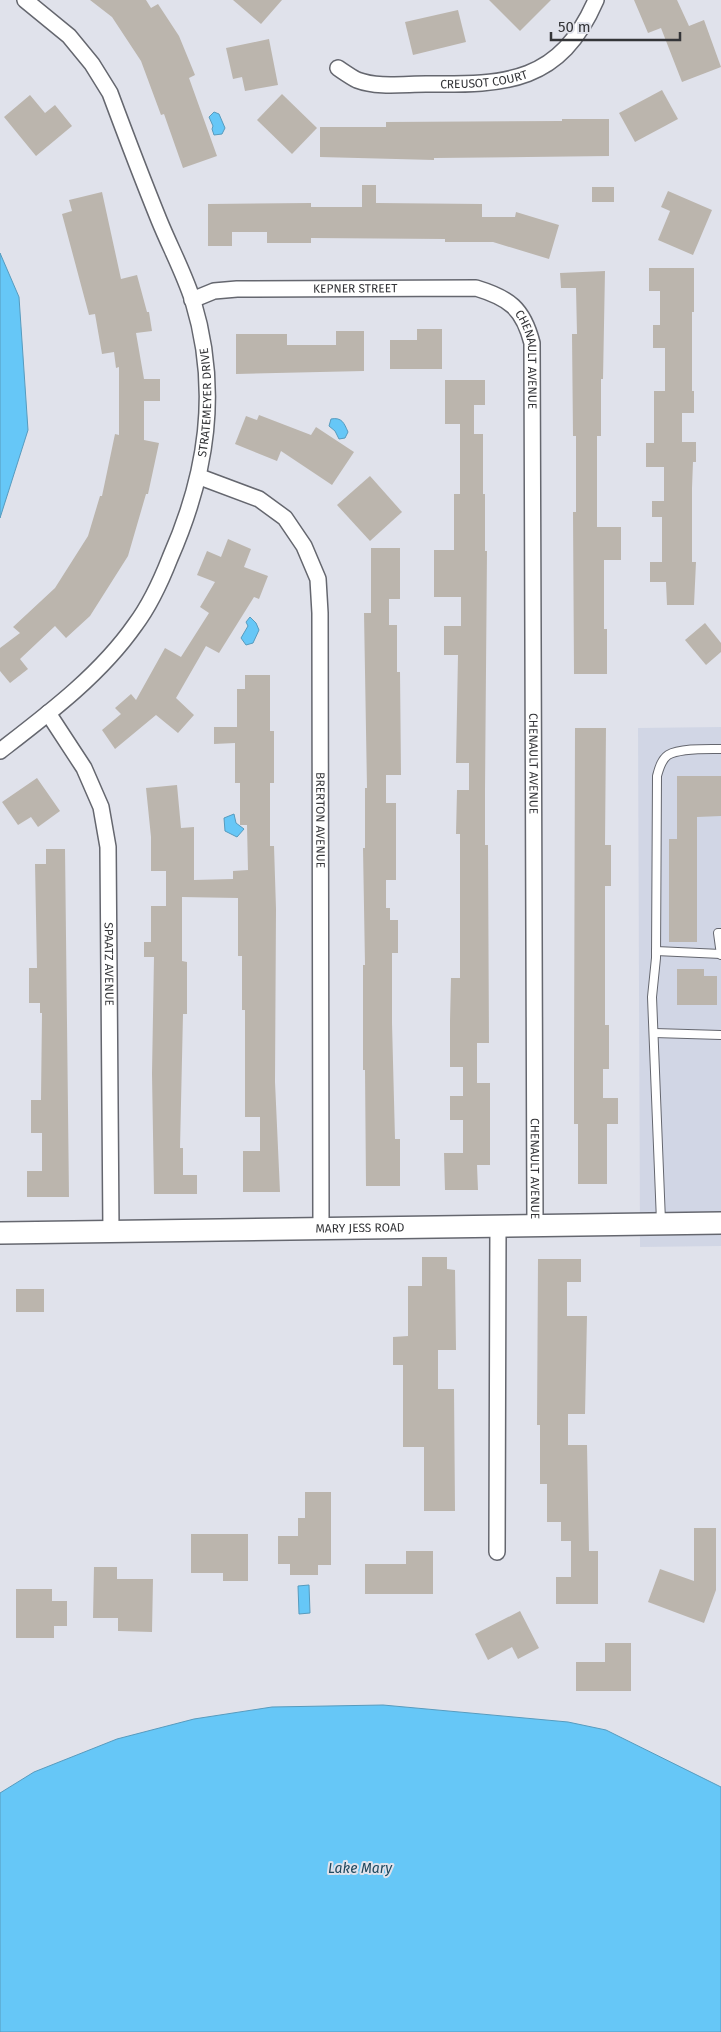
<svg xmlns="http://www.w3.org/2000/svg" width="721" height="2032" font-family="'Fira Sans',sans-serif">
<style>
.built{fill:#d1d6e5}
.water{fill:#66c7f7;stroke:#579bbe}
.building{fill:#bbb5ad}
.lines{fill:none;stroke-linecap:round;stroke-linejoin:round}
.lane-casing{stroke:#65676f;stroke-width:10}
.street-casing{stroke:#65676f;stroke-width:18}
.secondary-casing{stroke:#65676f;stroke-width:24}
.lane{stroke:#fff;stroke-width:8}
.street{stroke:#fff;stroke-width:15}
.secondary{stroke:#fff;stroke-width:21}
.labels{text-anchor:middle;stroke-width:4;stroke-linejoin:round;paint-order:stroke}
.street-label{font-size:12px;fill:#343538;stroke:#e0e2eb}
.water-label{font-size:14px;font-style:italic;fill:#20495e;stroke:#e0e2eb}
</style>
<rect width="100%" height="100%" fill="#e0e2eb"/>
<path class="built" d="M721 727V1246L640 1247 638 728Z"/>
<g class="water">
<path d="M214 112 219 114 225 128 222 134 214 135 212 129 213 126 209 117Z"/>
<path d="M0 253 19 297 28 430 0 518Z"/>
<path d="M331 419C342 417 344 423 348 432L345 438 339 439 335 431 329 426Z"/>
<path d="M250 617 256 623 259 630 253 643 246 645 241 638 248 626 246 622Z"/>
<path d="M234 814 236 823 244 829 237 837 225 831 224 818Z"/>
<path d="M309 1585 310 1613 299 1614 298 1586Z"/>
<path d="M383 1705 568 1722 606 1730 721 1787V2032H0V1793L34 1772 117 1739 194 1719 272 1707Z"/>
</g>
<g class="building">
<path d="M90 0H146L151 8 158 4 179 36 195 75 189 78 217 156 183 168 164 114 161 115 141 61 112 17Z"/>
<path d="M233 0H282L261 24Z"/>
<path d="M489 0H551L520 31Z"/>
<path d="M634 0H677L689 26 704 20 721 67 682 82 661 28 648 33Z"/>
<path d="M458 10 466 42 413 55 405 22Z"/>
<path d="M269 39 278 85 245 91 242 77 233 79 226 48Z"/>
<path d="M662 90 678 119 635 142 619 113Z"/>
<path d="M282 94 317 128 292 154 257 120Z"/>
<path d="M30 95 45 113 55 105 72 126 36 156 4 117Z"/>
<path d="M562 119H609V156L434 158V160L320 157V127H386V122L562 121Z"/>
<path d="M362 185H376V203L482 204V217H515L516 212 559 225 549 259 493 242H445V239L311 238V243H267V232H232V246H208V204L311 203V207H362Z"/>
<rect x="592" y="187" width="22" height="15"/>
<path d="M668 191 712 210 693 255 658 240 670 211 661 207Z"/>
<path d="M102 192 121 279 137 275 147 312H149L152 331 136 333 144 379H160V401H144V440L159 443 148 494H146L128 556 90 616 66 638 55 626 20 659 28 669 10 683 0 671V648L20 633 13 627 55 588 88 536 100 496H102L115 434 119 435V367L116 368 114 352 102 354 95 314 89 315 62 214 72 211 69 200Z"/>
<path d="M649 268H694V312H692V391H694V413H682V442H696V462H693L692 488V562H696L694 605H667L666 582H650V562H662V517H652V501H664V467H646V443H654V391H665V348H653V325H660V291H649Z"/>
<path d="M605 271 603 379H601V436H597V527H621V560H604V629H607V674H574L573 512H576V436H573L572 334H577L576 288H561L560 273Z"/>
<path d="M417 329H442V369H390V340H417Z"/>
<path d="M336 331H364V371L236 374V334H287V345H336Z"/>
<path d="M445 380H485V405H474V434H483V494H485V551H487L485 790V845H488L489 1043H477V1083H490V1165H477L478 1190H445L444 1153H463V1120H450V1096H463V1067H450V1021L451 978H460V834H456L457 790H469V763H456L458 655H444V626H461V597H434V550H454V494H460V424H445Z"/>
<path d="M259 415 311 435 316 427 354 452 332 485 281 451 277 461 235 444 246 416 257 420Z"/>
<path d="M370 476 402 512 370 541 337 505Z"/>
<path d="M228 539 251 549 244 567 268 576 259 599 254 597 219 653 206 646 176 698 194 715 178 733 156 715 115 749 102 730 121 714 115 708 131 694 136 700 165 648 181 657 209 613 200 607 215 582 197 575 207 551 221 557Z"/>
<path d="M371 548H400V599H389V625H397V672H400L401 775H386V803H396V880H386V908H390V920H398V953H392V1023L395 1139H400V1186H366L365 1070H363V965H365L363 848H365V788H367L364 613H371Z"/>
<path d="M705 623 721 643V652L706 665 685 640Z"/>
<path d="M245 675H270V731H274V783H270V846H274L276 909 275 1082 280 1192H243V1151H260V1117H245V1010H242V956H238V898L182 897V961L187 962V1014H183L180 1148H183V1175H197V1194H154L152 1074 154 957H144V942H151V906H166V871H151V837L146 788 177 785 181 828 194 827V880L233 879V871L248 870 247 825H240V783H235V743L214 744V727H237V689H245Z"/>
<path d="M575 728H606L605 845H611V886H605V1025H609V1069H603V1098H618V1124H607V1184H578V1124H574V1069Z"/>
<path d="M677 776H721V816L697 817V942H669V839H677Z"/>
<path d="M37 778 60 811 38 827 31 817 18 825 2 802Z"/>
<path d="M46 849H65L69 1197H27V1171H42V1133H31V1100H41L42 1013H40V1003H29V968H37L35 864H46Z"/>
<path d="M677 969H704V976H717V1005H677Z"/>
<path d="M422 1257H447V1269L455 1270 456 1350H438V1389H454L455 1511H424V1447H403V1365H393V1337L408 1336V1286H422Z"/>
<path d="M538 1259H581V1282H567V1316H587L585 1414H568V1445H587L589 1551H598V1604H556V1577H571V1541H561V1522H547V1484H540V1425H537Z"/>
<rect x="16" y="1289" width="28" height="23"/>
<path d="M305 1492H331V1565H318V1575H290V1564H278V1536H298V1518H305Z"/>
<path d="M694 1528H716V1590L704 1623 648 1602 660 1569 694 1581Z"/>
<path d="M191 1534H248V1581H223V1573H191Z"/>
<path d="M406 1551H433V1594H365V1564H406Z"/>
<path d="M94 1567H117V1579H153L152 1632 118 1631V1618H93Z"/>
<path d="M16 1589H52V1601H67V1626H54V1638H16Z"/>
<path d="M520 1611 539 1648 518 1659 512 1647 488 1660 475 1634Z"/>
<path d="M605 1643H631V1691H576V1662H605Z"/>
</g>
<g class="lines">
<g class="lane-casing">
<g id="lane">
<path d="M721 933H718L721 955"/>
<path d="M656 951 721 954"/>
<path d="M654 1033 721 1035"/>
<path d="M661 1221 652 997 656 958 657 776C659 769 661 760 668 755 680 748 707 749 721 749"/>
</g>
</g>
<g class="street-casing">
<g id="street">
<path id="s1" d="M338 68C344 72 351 77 357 80 378 88 404 84 426 84 507 85 560 83 596 0"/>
<path id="s2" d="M192 300 214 291 237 289 476 288C509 298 523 308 532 343L535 1225"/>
<path id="s3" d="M200 477 259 499 285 518 304 546 318 579 320 613 321 1228"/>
<path id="s4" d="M48 713 84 768 101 807 108 847 111 1231"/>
<path id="s5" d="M0 751C48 714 100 675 135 625 150 605 161 581 170 558 207 474 220 390 193 301 184 273 170 247 159 220 142 178 126 136 110 93L92 64 69 36 25 0"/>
<path d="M497 1552 498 1226"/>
</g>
</g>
<g class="secondary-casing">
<g id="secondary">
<path id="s6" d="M0 1233 721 1223"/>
</g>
</g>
<use href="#lane" class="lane"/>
<use href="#street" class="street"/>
<use href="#secondary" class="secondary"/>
</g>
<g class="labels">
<g class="street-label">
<text dy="4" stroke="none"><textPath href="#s1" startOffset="150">CREUSOT COURT</textPath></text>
<text dy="4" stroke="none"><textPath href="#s2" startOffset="165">KEPNER STREET</textPath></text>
<text dy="4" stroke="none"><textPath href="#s2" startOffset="385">CHENAULT AVENUE</textPath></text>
<text dy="4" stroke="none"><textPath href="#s5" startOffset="422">STRATEMEYER DRIVE</textPath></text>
<text dy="4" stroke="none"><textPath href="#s2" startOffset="790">CHENAULT AVENUE</textPath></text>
<text dy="4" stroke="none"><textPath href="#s3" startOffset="406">BRERTON AVENUE</textPath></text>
<text dy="4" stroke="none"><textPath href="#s4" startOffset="266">SPAATZ AVENUE</textPath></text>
<text dy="4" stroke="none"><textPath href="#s2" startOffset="1195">CHENAULT AVENUE</textPath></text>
<text dy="4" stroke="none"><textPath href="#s6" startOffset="360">MARY JESS ROAD</textPath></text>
</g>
<g class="water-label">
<text x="360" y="1873">Lake Mary</text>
</g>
</g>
<path d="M551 32v8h129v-8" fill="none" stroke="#343538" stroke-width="2.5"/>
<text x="558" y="32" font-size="15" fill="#343538" stroke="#e0e2eb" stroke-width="4" paint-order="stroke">50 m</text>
</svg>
